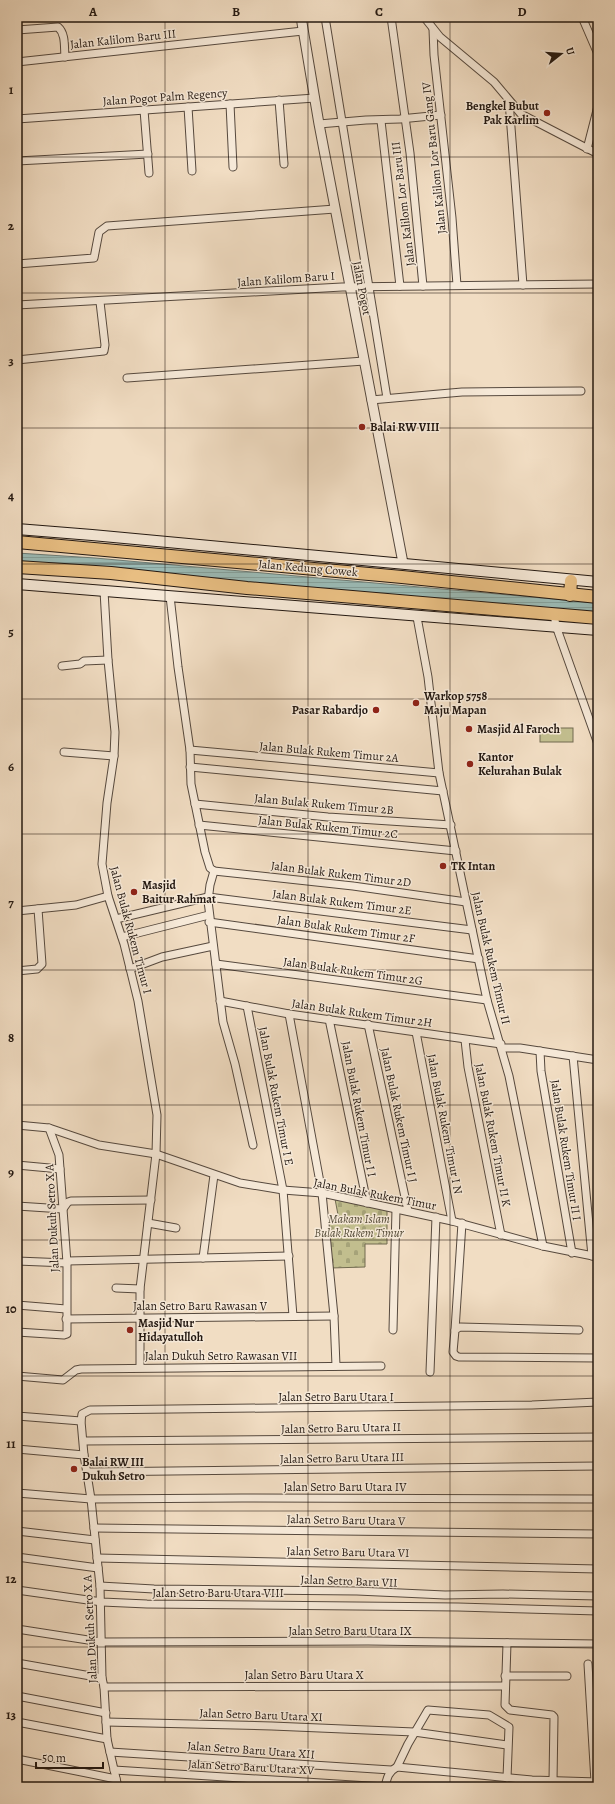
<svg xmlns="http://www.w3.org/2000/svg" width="615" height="1804" font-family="Alegreya,serif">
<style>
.green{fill:#c2be8e;stroke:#726b50}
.cemetery{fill:url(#cemetery-stones);stroke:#726b50}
.water{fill:url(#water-rules);stroke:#6b7a74}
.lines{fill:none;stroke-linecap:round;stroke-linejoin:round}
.minor-casing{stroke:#56493e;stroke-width:9}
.tertiary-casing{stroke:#56493e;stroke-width:11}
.secondary-casing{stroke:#231811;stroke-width:12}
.trunk-casing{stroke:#231811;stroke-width:14}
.minor{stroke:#f6e9d8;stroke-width:7}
.tertiary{stroke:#f6e9d8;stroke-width:9}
.secondary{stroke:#f6e9d8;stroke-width:10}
.trunk{stroke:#e8be82;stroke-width:12}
.grid{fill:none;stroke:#231811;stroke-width:1;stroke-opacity:0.55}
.poi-dot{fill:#8f2418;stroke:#f6e9d8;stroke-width:1.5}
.labels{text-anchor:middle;stroke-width:3;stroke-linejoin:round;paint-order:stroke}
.street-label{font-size:12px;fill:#231811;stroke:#f6e9d8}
.poi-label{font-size:12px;font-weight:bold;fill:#231811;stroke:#f6e9d8;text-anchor:start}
.park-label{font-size:12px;font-style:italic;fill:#534a36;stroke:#f6e9d8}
.neatline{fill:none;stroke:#231811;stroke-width:1.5}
.grid-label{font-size:13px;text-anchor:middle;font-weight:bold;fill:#231811}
</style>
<defs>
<pattern id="cemetery-stones" width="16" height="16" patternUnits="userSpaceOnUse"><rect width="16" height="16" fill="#c2be8e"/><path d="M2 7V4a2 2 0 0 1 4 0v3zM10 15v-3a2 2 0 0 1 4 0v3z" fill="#a6a379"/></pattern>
<pattern id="water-rules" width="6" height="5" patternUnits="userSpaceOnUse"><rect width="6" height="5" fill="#9bbbb6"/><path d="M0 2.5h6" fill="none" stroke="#85a09b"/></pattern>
</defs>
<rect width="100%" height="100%" fill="#f1ddc3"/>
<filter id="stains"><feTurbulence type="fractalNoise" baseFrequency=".005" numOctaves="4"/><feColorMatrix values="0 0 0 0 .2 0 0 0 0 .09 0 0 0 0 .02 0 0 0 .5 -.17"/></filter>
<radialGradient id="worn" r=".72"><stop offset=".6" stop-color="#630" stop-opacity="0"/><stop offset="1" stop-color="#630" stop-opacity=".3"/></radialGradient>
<rect class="green" x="540" y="728" width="33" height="14"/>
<path class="cemetery" d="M335 1199 387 1210V1244H365V1267L331 1268 327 1222 339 1220Z"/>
<path class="water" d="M17 553 95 558 598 603V614L17 563Z"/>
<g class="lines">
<g class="minor-casing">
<g id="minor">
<path d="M325 17 387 398"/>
<path d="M391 17 410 153 423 286"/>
<path d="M424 17 440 37 494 82 521 114 598 154"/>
<path d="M582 17 598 54"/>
<path d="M433 29 434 55 452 218 457 285"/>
<path d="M17 30 58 27C66 34 64 47 65 57"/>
<path d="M17 62 303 31"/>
<path d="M279 100 284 164"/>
<path d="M509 101 523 285"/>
<path d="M230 104 233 167"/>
<path d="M188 107 192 171"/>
<path d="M144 110 149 173"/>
<path d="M17 119 315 98"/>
<path d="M381 121 400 286"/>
<path d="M319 124 366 120 400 119 441 115"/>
<path d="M587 149 598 106"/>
<path d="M17 161 148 154"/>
<path d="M17 264 94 258 99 232 107 226 335 209"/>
<path d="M17 305 342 287 598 284"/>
<path d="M17 360 104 351 105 345 100 302"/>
<path d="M127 378 364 361"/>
<path d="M371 400 462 392 581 391"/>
<path d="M104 591 108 660 115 732 114 756 107 803 102 864 108 896 124 944 138 1001 157 1115 156 1154 140 1289V1367"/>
<path d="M170 596 178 667 190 750 191 784 205 852 210 868 214 871"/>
<path d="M554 614 556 626 598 744"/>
<path d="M417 617 428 677 439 773 487 1000 509 1076 543 1246"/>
<path d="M62 666 80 664 84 661 108 660"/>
<path d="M190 750 439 773"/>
<path d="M64 752 114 756"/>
<path d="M190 767 443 791"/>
<path d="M195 804 328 817 451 825"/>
<path d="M199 825 456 851"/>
<path d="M214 871 210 885 208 901 223 1022 235 1064 253 1145"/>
<path d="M214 871 353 886 466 902"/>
<path d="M17 911 76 905 108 896"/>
<path d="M116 919 208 897 472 930"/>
<path d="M209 922 479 959"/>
<path d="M122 937 209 915"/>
<path d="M216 964 487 1000"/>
<path d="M130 969 162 957 213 946"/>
<path d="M17 971 37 969 42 964 38 909"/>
<path d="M220 1001 289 1014 501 1044"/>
<path d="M247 1006 283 1190 293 1316"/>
<path d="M289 1014 322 1193 334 1316 336 1366"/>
<path d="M329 1019 367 1203"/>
<path d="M368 1024 408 1211"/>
<path d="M416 1032 452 1221"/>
<path d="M465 1040 468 1067 501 1235"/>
<path d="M502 1048H520L598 1060"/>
<path d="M540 1051 541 1071 572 1253"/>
<path d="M573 1056 592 1256"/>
<path d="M17 1125 49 1128 99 1145 156 1154 240 1183 283 1190 322 1193 452 1221 543 1246 598 1257"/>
<path d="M17 1165 60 1169"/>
<path d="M17 1206 63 1209 68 1202 71 1201 151 1200"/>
<path d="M148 1223 176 1228"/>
<path d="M203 1258 214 1175"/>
<path d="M17 1261 67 1263"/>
<path d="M67 1261 289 1256"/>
<path d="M116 1288 140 1289"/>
<path d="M17 1305 66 1309"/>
<path d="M66 1319 334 1316"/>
<path d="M393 1330 396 1209"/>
<path d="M455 1330 462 1223"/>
<path d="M579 1330 460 1327 455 1330 453 1352 456 1356 459 1357 598 1358"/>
<path d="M17 1332 64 1335 67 1334V1263L59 1155 49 1128"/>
<path d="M430 1372 436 1217"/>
<path d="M17 1376 63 1380 76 1370 81 1369 381 1366"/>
<path d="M17 1416 81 1421"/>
<path d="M84 1441 598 1437"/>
<path d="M17 1449 84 1455"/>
<path d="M87 1472 598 1466"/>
<path d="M17 1493 91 1499 242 1498 598 1499"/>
<path d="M94 1528 598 1534"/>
<path d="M17 1531 95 1540"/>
<path d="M17 1557 98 1568"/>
<path d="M97 1558 598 1569"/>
<path d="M100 1586 154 1589 357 1591 445 1595 503 1594 598 1596"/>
<path d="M17 1590 102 1602 147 1604 458 1607 598 1611"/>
<path d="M17 1629 101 1642 368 1641 598 1644"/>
<path d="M507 1643 505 1705 510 1710 552 1715 554 1717 553 1781"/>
<path d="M17 1663 102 1678"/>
<path d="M588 1664 595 1782"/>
<path d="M505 1676H567"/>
<path d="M104 1687 504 1686"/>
<path d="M17 1696 106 1713"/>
<path d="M17 1722 107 1739"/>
<path d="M106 1722 272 1726 414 1732 507 1745"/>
<path d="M110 1752 391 1770"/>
<path d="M17 1759 116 1779"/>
<path d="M397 1767 408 1744 428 1710 489 1715 509 1727 507 1778"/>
<path d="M114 1770 385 1787"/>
<path d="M118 1787 107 1739 104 1687 102 1678 100 1586 91 1499 84 1455 81 1421 82 1414 90 1410 532 1405 598 1402"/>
<path d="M385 1787C387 1778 388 1772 397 1767L532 1780 598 1782"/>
</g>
</g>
<g class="tertiary-casing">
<path id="tertiary" d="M301 17 319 124 403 563"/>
</g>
<g class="secondary-casing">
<g id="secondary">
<path d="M17 529 92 535 598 582"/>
<path d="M17 584 598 630"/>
</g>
</g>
<g class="trunk-casing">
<g id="trunk">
<path d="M17 542 402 577 598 597"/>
<path d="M17 567 111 573 247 588 598 618"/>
<path d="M570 595 571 581"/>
</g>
</g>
<use href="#minor" class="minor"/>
<use href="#tertiary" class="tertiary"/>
<use href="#secondary" class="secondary"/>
<use href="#trunk" class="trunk"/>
</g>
<path class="grid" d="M165 17V1787M308 17V1787M450 17V1787M17 157H598M17 293H598M17 428H598M17 564H598M17 699H598M17 834H598M17 970H598M17 1105H598M17 1240H598M17 1376H598M17 1511H598M17 1647H598"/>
<g class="poi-dot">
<circle cx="547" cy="113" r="4"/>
<circle cx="362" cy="427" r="4"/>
<circle cx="416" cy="703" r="4"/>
<circle cx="376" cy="710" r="4"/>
<circle cx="469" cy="729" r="4"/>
<circle cx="470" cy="764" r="4"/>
<circle cx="443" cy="866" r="4"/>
<circle cx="134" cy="892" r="4"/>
<circle cx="130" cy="1330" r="4"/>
<circle cx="74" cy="1469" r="4"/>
</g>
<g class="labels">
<g class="street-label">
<text transform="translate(123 39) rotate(-6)" y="4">Jalan Kalilom Baru III</text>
<text transform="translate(165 97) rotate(-4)" y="4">Jalan Pogot Palm Regency</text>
<text transform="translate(434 158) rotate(-96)" y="4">Jalan Kalilom Lor Baru Gang IV</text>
<text transform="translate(403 204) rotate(-97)" y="4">Jalan Kalilom Lor Baru III</text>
<text transform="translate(286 279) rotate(-4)" y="4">Jalan Kalilom Baru I</text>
<text transform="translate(362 288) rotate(79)" y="4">Jalan Pogot</text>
<text transform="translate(308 568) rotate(5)" y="4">Jalan Kedung Cowek</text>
<text transform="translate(329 752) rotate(5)" y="4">Jalan Bulak Rukem Timur 2A</text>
<text transform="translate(324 804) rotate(5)" y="4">Jalan Bulak Rukem Timur 2B</text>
<text transform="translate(328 827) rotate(6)" y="4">Jalan Bulak Rukem Timur 2C</text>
<text transform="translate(341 874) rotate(7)" y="4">Jalan Bulak Rukem Timur 2D</text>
<text transform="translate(342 902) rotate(7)" y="4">Jalan Bulak Rukem Timur 2E</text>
<text transform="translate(346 929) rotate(8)" y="4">Jalan Bulak Rukem Timur 2F</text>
<text transform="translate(131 930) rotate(75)" y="4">Jalan Bulak Rukem Timur I</text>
<text transform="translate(491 958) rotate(77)" y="4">Jalan Bulak Rukem Timur II</text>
<text transform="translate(353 971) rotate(8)" y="4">Jalan Bulak Rukem Timur 2G</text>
<text transform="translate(362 1013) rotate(8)" y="4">Jalan Bulak Rukem Timur 2H</text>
<text transform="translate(276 1096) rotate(79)" y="4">Jalan Bulak Rukem Timur I E</text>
<text transform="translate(359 1109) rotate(79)" y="4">Jalan Bulak Rukem Timur I I</text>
<text transform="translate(399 1115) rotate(78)" y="4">Jalan Bulak Rukem Timur I J</text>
<text transform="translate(445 1124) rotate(79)" y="4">Jalan Bulak Rukem Timur I N</text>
<text transform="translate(493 1135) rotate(79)" y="4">Jalan Bulak Rukem Timur II K</text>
<text transform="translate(566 1150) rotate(81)" y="4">Jalan Bulak Rukem Timur II I</text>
<text transform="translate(375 1194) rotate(11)" y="4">Jalan Bulak Rukem Timur</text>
<text transform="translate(52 1218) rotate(-93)" y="4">Jalan Dukuh Setro X A</text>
<text x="200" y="1310">Jalan Setro Baru Rawasan V</text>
<text x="221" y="1360">Jalan Dukuh Setro Rawasan VII</text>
<text x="336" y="1401">Jalan Setro Baru Utara I</text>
<text transform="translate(341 1428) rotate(-1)" y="4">Jalan Setro Baru Utara II</text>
<text transform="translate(342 1458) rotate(-1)" y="4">Jalan Setro Baru Utara III</text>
<text x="345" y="1491">Jalan Setro Baru Utara IV</text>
<text transform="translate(346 1520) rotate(1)" y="4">Jalan Setro Baru Utara V</text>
<text transform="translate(348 1552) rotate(1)" y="4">Jalan Setro Baru Utara VI</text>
<text transform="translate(349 1581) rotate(2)" y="4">Jalan Setro Baru VII</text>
<text x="218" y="1597">Jalan Setro Baru Utara VIII</text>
<text transform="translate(90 1629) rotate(-93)" y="4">Jalan Dukuh Setro X A</text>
<text x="350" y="1635">Jalan Setro Baru Utara IX</text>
<text x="304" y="1679">Jalan Setro Baru Utara X</text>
<text transform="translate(261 1715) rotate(2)" y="4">Jalan Setro Baru Utara XI</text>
<text transform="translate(251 1750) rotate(4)" y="4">Jalan Setro Baru Utara XII</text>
<text transform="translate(251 1767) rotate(3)" y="4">Jalan Setro Baru Utara XV</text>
</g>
<g class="poi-label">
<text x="539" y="110" text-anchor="end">Bengkel Bubut<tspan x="539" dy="14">Pak Karlim</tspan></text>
<text x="370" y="431">Balai RW VIII</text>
<text x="424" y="700">Warkop 5758<tspan x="424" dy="14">Maju Mapan</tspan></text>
<text x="368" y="714" text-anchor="end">Pasar Rabardjo</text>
<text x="477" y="733">Masjid Al Faroch</text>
<text x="478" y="761">Kantor<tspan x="478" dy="14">Kelurahan Bulak</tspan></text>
<text x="451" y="870">TK Intan</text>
<text x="142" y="889">Masjid<tspan x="142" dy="14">Baitur Rahmat</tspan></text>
<text x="138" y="1327">Masjid Nur<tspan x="138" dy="14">Hidayatulloh</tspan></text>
<text x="82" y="1466">Balai RW III<tspan x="82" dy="14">Dukuh Setro</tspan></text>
</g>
<g class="park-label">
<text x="359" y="1223">Makam Islam<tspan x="359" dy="14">Bulak Rukem Timur</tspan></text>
</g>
</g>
<rect width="615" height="1804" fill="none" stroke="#f1ddc3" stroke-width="44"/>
<g transform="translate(561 54) rotate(73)" stroke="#f6e9d8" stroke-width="3" paint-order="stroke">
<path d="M0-3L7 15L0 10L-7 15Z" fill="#231811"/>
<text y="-6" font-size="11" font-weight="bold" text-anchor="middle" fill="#231811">U</text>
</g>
<path d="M36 1762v6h67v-6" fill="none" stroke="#231811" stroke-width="2"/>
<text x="42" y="1762" font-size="12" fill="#231811" stroke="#f6e9d8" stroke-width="3" paint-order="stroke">50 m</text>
<rect x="22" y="22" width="571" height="1760" class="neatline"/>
<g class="grid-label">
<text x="93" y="16">A</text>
<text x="236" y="16">B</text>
<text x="379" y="16">C</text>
<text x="522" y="16">D</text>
<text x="11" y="94">1</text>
<text x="11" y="230">2</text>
<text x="11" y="365">3</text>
<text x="11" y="500">4</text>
<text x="11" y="636">5</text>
<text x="11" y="771">6</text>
<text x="11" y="907">7</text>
<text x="11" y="1042">8</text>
<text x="11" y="1177">9</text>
<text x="11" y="1313">10</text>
<text x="11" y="1448">11</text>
<text x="11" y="1583">12</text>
<text x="11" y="1719">13</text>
</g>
<rect width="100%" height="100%" filter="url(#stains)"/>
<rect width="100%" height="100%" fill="url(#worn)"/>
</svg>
